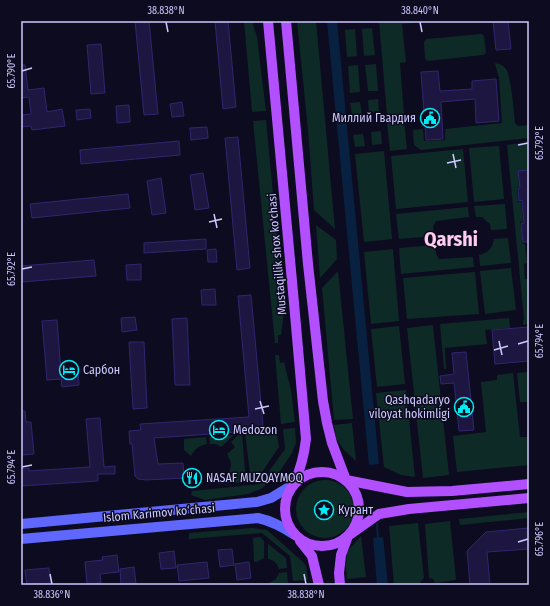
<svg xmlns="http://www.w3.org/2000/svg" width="550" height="606" font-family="'Fira Sans Condensed',sans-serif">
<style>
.green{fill:#0e2a27}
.water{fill:#082141}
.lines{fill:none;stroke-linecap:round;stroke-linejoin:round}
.stream{stroke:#082141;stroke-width:2}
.building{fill:#1c1641;stroke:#30266f}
.secondary{stroke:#6067ff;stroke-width:10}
.primary{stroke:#b250ff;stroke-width:10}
.ticks{fill:none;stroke:#ccc9ff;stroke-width:1.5}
.labels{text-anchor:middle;stroke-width:3;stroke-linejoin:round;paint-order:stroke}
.poi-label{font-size:12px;fill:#ccc9ff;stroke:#0d0b1f;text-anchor:start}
.street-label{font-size:12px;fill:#ccc9ff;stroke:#0d0b1f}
.town-label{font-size:20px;font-weight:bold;fill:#ffcbf0;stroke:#0d0b1f}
.neatline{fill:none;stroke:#ccc9ff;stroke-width:1.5}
.ticks-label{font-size:10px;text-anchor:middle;fill:#ccc9ff}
</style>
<rect width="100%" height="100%" fill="#0d0b1f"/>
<g class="green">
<path d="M244 21H252L257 37 266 111 252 112Z"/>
<path d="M297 21H316L335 229 314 210 308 130Z"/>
<path d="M379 21H432L402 24 406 62 400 63 404 114 387 115Z"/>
<path d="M372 28 375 55 364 56 362 29Z"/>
<path d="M355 29 357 56 347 57 345 30Z"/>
<path d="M482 34 484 36 486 53 483 55 427 61 425 58 424 42 426 39Z"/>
<path d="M495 63C500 64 503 65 506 69 511 76 514 112 515 123L518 126 529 125V138L421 150 414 145 413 130 423 129 424 141 445 140V129L502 123 499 78Z"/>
<path d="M376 64 378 91H368L365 65Z"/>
<path d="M358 65 360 92 350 93 348 66Z"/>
<path d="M378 99 379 111 369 112 368 100Z"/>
<path d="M360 102 362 114 352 115 350 103Z"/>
<path d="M266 120 284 311 281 335H278V343H275L253 121Z"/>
<path d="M404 121 407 149 390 151 387 123Z"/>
<path d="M381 131 382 144 372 145 371 132Z"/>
<path d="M363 134 365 146 355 147 353 135Z"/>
<path d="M529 142V170L518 171 519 187H517L518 202H521L523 221 520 222 523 244H525L527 263 524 264 525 279H528L529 284V324L523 325V321L524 319 507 145Z"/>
<path d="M499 146 504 199 474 202 469 148Z"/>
<path d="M463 149 468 202 396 209 391 156Z"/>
<path d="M384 151 392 239 364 242 355 154Z"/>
<path d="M505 204 507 229 491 230 490 224 482 217H476L474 206Z"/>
<path d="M468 207 469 217 436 221 433 226 434 236 399 239 396 214Z"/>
<path d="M316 225 336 240 337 259 320 278Z"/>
<path d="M508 238 511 263 480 266 479 255C488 253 492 249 494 239Z"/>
<path d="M435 245 436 254 439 259 473 257 474 267 401 274 399 248Z"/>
<path d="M393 249 399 321 371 324 364 252Z"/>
<path d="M511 268 516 310 485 314 480 271Z"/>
<path d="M338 271 353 419 334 420 322 288Z"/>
<path d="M475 272 479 314 407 319 403 278Z"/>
<path d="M509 318 510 328 485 330 487 344 445 348 446 369H444L440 324Z"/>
<path d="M433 325 449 475 423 478 407 328Z"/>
<path d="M399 326 405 384 377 387 371 329Z"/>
<path d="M275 355H279L280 363 284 362 291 390 295 422 281 424Z"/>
<path d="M529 372V402H520L517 373Z"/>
<path d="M513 373 520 437H529V465L457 472 453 436 486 432 481 382 497 380V375Z"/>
<path d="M406 390 415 477 401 475 384 467 376 393Z"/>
<path d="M352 423 356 461 344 450 336 438 334 425Z"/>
<path d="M295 428 296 443 292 453 278 474 261 489 248 494 205 500 191 495 192 491 260 484 285 449 283 429Z"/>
<path d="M276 429 279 447 256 481H251L245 433Z"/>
<path d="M242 434 246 482 217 484C224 480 231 473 231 464 231 461 228 457 227 454L235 447 231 442 238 435Z"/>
<path d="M234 435 221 447 216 444H210L209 437Z"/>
<path d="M206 437 207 444C198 446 195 449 191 456L184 450V439Z"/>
<circle cx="325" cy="509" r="29"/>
<path d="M529 512V518L460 525 459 519Z"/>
<path d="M450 521 456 580 435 583 433 579 429 578 425 524Z"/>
<path d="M418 523 424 578 421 581 419 585H394L389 526Z"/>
<path d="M253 528 267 530 302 561 306 566 308 580 293 581 290 556 262 533 189 539V533Z"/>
<path d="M361 536 366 577 347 579 346 565 347 552Z"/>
<path d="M260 537 264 541V558L260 560 257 562H254L253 538Z"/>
<path d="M268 544 286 558 287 568 279 569C277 563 274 560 268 559Z"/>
<path d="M287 572 288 583 269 585V583L276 579 279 573Z"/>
</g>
<g class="water">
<path d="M327 21H337L379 464 369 465Z"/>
<path d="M383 537 388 585H377L373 538Z"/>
</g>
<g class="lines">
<path class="stream" d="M377 524 378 540"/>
</g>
<g class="building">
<path d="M135 21H149L158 114 144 115Z"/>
<path d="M215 21H228L236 107 223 109Z"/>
<path d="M493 21H508L511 49 496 50Z"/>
<path d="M101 44 105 93 91 94 87 45Z"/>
<path d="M21 65H25L28 90 44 88 47 112 62 109 65 126 32 130 31 126 21 127V115L31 114 29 97 21 98Z"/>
<path d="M438 71 440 91 472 89V81L496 79 499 121 476 123 475 99 441 102 443 139 426 140 421 72Z"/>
<path d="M182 102 184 116 172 117 170 104Z"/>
<path d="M129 105 130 122 117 123 116 106Z"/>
<path d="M90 109 91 118 77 120 76 110Z"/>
<path d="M207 127 208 138 191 140 190 128Z"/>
<path d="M238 137 250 268 237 270 225 138Z"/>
<path d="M179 141 180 155 81 164 80 150Z"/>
<path d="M529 170V242H523L521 223H524L522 200 519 201 518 188H520L518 171Z"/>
<path d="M203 173 209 208 195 210 190 175Z"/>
<path d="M161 178 166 213 152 215 147 181Z"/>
<path d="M128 194 130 208 32 218 30 204Z"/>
<path d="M206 239V249L144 253V243Z"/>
<path d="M216 249 217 262H208L207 250Z"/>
<path d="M94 260 96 276 21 282V266Z"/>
<path d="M141 264V280H127L126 265Z"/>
<path d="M215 289 216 305H202L201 290Z"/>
<path d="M251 295 263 426 239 428V432L154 438 158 464 183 463 184 478 146 480 138 479 135 476 132 444H130L129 431 141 430 140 424 249 417 238 296Z"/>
<path d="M135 317 137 330 122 332 121 318Z"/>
<path d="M187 318 190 385H175L172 319Z"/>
<path d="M57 320 61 372 78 371 79 385 62 387 61 379 47 380 42 321Z"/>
<path d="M529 327V361L495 364 492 330Z"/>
<path d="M129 342H144L147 408 133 409Z"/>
<path d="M466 352 474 430 459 431 454 383 441 384 440 376 454 374 452 353Z"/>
<path d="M21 411H25L26 422H31L34 454 21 455Z"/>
<path d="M100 418 104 467 115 466V474H98V481L21 486V469L29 468V471L90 467 86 419Z"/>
<path d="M529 528V549L487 552 490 585H470L467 551 486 532Z"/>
<path d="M232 549 234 565 220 567 218 550Z"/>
<path d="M174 551 176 568 161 569 159 553Z"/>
<path d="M117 555 119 572 100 574 101 583 87 584 85 562 103 560 102 557Z"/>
<path d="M207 562 209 578 179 581 177 565Z"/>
<path d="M249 562 251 578 237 580 235 564Z"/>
<path d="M134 567 136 584 121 585 120 569Z"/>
<path d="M49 568 51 583 27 585 25 570Z"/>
</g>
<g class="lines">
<g class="secondary">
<path d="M21 524 257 502 271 498 294 484"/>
<path d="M21 539 258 518C272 521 283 527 295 535"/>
</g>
<g class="primary">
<path d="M268 21 294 303 306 439C304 457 301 468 294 484"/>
<path d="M286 21 308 264 323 401 327 423 332 443 346 480 407 492 452 491 529 484"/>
<circle cx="322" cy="509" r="37"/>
<path d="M300 541 312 556 319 585"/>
<path d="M340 585 339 573 341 555 348 536 379 514 409 509 529 498"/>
</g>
</g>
<path class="ticks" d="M166 22 168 32M420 22 422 32M22 71 32 68M518 145 528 143M453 154 456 168M447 163 461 160M214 214 217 228M209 222 222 219M22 269 32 267M499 341 502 355M518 344 528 341M494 350 508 346M260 401 264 414M255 409 269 406M22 467 32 465M518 542 528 539M50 574 52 584M304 574 306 584"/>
<defs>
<g id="civic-ring" transform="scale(1)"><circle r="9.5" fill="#0d0b1f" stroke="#00ecf4" stroke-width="1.5"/><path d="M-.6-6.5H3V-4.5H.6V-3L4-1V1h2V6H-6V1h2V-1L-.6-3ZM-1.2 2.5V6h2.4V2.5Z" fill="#00ecf4"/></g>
<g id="hotel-ring" transform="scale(1)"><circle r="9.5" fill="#0d0b1f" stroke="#00ecf4" stroke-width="1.5"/><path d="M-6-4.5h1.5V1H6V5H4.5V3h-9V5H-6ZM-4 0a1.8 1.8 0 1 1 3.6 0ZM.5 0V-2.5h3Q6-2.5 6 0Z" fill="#00ecf4"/></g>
<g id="restaurant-ring" transform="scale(1)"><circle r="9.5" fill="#0d0b1f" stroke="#00ecf4" stroke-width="1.5"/><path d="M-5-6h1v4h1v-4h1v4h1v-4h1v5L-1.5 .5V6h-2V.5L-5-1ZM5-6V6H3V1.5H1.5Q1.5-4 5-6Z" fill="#00ecf4"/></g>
<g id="sight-ring" transform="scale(1)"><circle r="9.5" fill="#0d0b1f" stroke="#00ecf4" stroke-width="1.5"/><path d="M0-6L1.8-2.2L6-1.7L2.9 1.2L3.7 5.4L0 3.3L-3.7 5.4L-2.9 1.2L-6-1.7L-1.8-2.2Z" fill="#00ecf4"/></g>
</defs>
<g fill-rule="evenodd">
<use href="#civic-ring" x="430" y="118"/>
<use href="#hotel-ring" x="69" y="370"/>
<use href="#civic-ring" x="464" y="407"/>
<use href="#hotel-ring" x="219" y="430"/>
<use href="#restaurant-ring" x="192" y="478"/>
<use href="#sight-ring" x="324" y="510"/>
</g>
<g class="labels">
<g class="poi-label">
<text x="416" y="122" text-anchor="end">Миллий Гвардия</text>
<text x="83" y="374">Сарбон</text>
<text x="450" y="404" text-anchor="end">Qashqadaryo<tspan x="450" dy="14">viloyat hokimligi</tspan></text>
<text x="233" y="434">Medozon</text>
<text x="206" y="482">NASAF MUZQAYMOQ</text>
<text x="338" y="514">Курант</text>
</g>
<g class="street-label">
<text transform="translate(277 254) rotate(-95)" y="4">Mustaqillik shox ko'chasi</text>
<text transform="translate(159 513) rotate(-5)" y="4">Islom Karimov ko‘chasi</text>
</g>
<g class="town-label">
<text x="451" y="246">Qarshi</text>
</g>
</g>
<rect width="550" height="606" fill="none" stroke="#0d0b1f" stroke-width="44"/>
<rect x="22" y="22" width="506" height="562" class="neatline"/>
<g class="ticks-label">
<text x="166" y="14">38.838°N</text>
<text x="420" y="14">38.840°N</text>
<text transform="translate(11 71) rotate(-90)" y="4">65.790°E</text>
<text transform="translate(539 143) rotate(-90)" y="4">65.792°E</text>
<text transform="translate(11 269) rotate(-90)" y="4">65.792°E</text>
<text transform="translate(539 341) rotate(-90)" y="4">65.794°E</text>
<text transform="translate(11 467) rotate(-90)" y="4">65.794°E</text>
<text transform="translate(539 539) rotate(-90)" y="4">65.796°E</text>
<text x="52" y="598">38.836°N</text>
<text x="306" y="598">38.838°N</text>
</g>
</svg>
